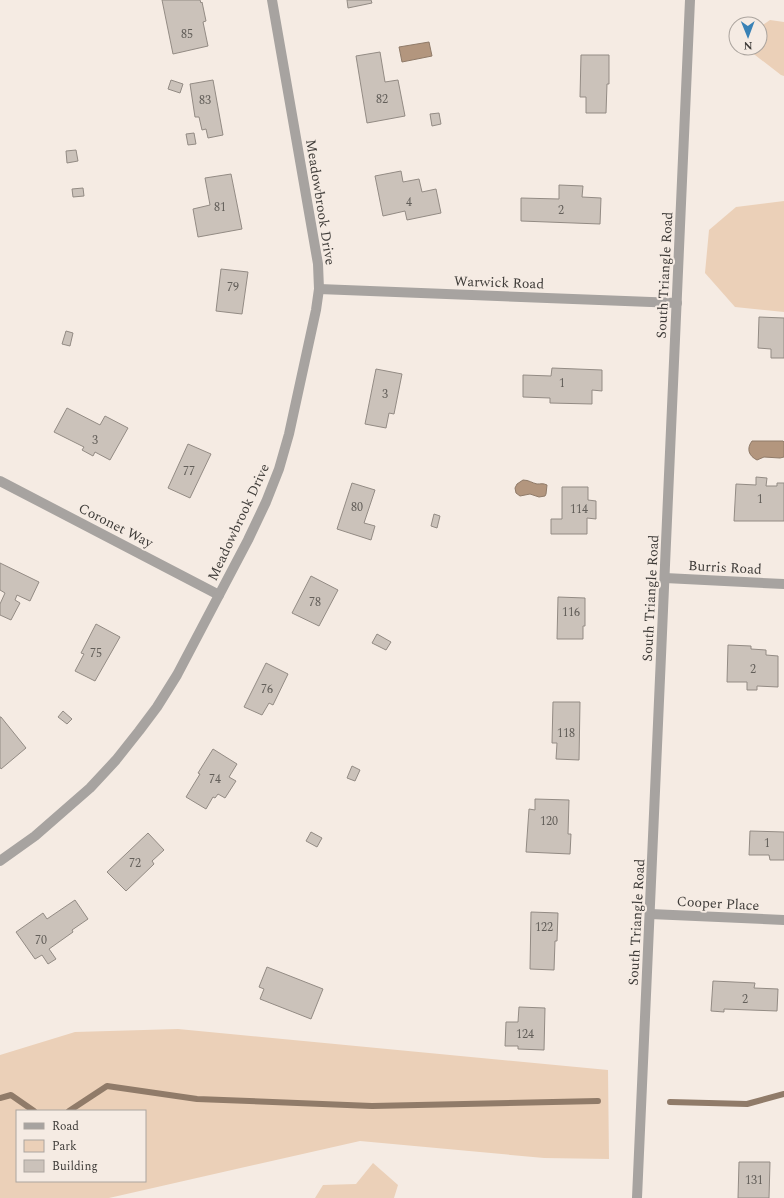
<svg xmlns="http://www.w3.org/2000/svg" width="784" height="1198" font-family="Spectral,serif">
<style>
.green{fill:#ebd0b8;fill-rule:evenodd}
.water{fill:#b3967e;stroke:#907b69}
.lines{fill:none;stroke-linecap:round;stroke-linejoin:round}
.stream{stroke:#907b69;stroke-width:6}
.building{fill:#cbc2ba;stroke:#938b84}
.minor{stroke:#a7a3a0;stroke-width:10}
.tertiary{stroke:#a7a3a0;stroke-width:10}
.labels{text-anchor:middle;stroke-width:4;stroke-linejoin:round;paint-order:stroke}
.number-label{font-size:12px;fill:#625e59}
.street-label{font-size:14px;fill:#3f3c39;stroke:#f5ebe3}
</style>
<rect width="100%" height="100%" fill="#f5ebe3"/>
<g class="green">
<path d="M770 20 784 22V76L781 75 746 48H760V27Z"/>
<path d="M784 201V312L735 307 705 273 709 230 736 207Z"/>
<path d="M178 1029 608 1070 609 1159 544 1158 360 1141 109 1198H0V1055L75 1032ZM17 1111H145V1181H17Z"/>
<path d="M373 1163 398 1185 394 1198H315L323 1185 356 1184Z"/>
</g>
<g class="water">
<path d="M429 42 432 56 402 62 399 47Z"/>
<path d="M752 441H783L784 442V457L780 458 764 457 757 460C749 456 746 449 752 441Z"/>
<path d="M523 480C529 480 532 483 537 484 541 484 543 483 547 485L546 494 545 496 539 497 530 494 520 496 516 493 515 488 517 484Z"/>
</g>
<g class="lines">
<g class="stream">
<path d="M0 1098 11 1095 34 1111"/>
<path d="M670 1102 747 1104 784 1094"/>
<path d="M69 1111 107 1086 197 1099 372 1106 598 1101"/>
</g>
</g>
<g class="building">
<path d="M162 0H200L201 3 202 2 206 21 203 22 208 46 173 54Z"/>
<path d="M347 0H371L372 3 348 8Z"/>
<path d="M380 52 385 82 398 80 405 116 367 123 356 56Z"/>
<path d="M581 55H609V84H607L606 113H586V97H580Z"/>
<path d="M171 80 183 84 180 93 168 89Z"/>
<path d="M213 80 223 135 208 138 206 129 202 130 199 117H195L190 84Z"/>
<path d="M439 113 441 124 432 126 430 114Z"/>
<path d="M194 133 196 144 188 145 186 134Z"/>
<path d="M76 150 78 161 67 163 66 151Z"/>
<path d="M401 171 403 182 419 179 422 192 436 189 441 213 407 220 405 211 383 216 375 176Z"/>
<path d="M231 174 242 229 198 237 193 209 210 205 205 178Z"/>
<path d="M559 185 583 186 582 197 601 198 600 224 521 221V198L559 199Z"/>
<path d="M83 188 84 196 73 197 72 189Z"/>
<path d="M221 269 248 272 242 314 216 311Z"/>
<path d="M759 317 784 318V358H771V349L758 348Z"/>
<path d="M66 331 73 333 70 346 62 344Z"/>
<path d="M552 368 602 370V391L592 390V404L550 403V398L523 397V375L551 376Z"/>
<path d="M376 369 402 374 394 414 389 413 386 428 365 424Z"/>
<path d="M67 408 100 425 105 416 128 428 110 460 95 452 93 456 82 450 84 447 54 432Z"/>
<path d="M188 444 211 454 190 498 168 488Z"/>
<path d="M756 477 767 478 766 486H777V483H784V521H734L736 484 756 485Z"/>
<path d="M352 483 375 490 364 523 375 526 371 540 337 529Z"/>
<path d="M562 487H588V500L596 501V519L587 518V534H551V519H562Z"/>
<path d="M434 514 440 516 437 528 431 526Z"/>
<path d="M0 563 39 582 30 601 17 595 15 600 20 603 11 620 0 615V604L5 593 0 590Z"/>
<path d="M311 576 338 590 319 626 292 613Z"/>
<path d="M558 597 585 598V626H583V639H557Z"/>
<path d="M96 624 120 637 95 681 75 671 84 654 81 653Z"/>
<path d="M377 634 391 642 386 650 372 643Z"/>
<path d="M728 645 751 646V649L766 650V655L778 656V687L757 686V690H747V682H727Z"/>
<path d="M266 663 288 674 273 705 269 703 262 715 244 707Z"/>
<path d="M553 702H580L579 760 556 759 557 743H552Z"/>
<path d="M63 711 72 719 67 724 58 717Z"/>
<path d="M0 717H1L26 748 1 769 0 767Z"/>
<path d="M213 749 237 764 229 777 236 781 225 798 218 794 215 798 213 797 206 809 186 797 200 774 198 773Z"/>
<path d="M352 766 360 770 355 781 347 778Z"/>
<path d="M535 799 569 800 568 834H571L570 854 526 852 529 809 535 810Z"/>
<path d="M750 831 784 832V860H770L769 855H749Z"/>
<path d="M311 832 322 838 317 847 306 841Z"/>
<path d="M148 833 164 850 152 861 154 864 126 891 107 872Z"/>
<path d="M75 900 88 919 72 930 73 932 49 949 56 959 48 964 42 955 35 959 16 932 43 913 47 919Z"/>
<path d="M531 912 558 913 557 941H555L554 970 530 969Z"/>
<path d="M267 967 323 989 311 1019 260 999 264 989 259 987Z"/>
<path d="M713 981 755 983 754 988 778 989 777 1011 724 1009V1012L711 1011Z"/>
<path d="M519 1007 545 1008 544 1050 518 1049V1046H505L506 1022H518Z"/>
<path d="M739 1162H770L769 1198H738Z"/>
</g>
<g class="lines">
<g class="minor">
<path d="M319 289 677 303"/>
<path d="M0 481 219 595"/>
<path d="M665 578 784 584"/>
<path d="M0 861 35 836 90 788 116 760 139 731 157 707 177 675 248 540 266 502 279 469 289 434 316 310 319 289 318 264 272 0"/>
<path d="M650 914 784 920"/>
</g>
<path class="tertiary" d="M637 1198 690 0"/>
</g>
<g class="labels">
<g class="number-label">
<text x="187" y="38">85</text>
<text x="382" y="103">82</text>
<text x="205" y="104">83</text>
<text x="409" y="206">4</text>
<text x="220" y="211">81</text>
<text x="561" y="214">2</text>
<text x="233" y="291">79</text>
<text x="562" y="387">1</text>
<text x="385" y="398">3</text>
<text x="95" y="444">3</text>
<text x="189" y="475">77</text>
<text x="760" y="503">1</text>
<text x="357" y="511">80</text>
<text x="579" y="513">114</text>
<text x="315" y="606">78</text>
<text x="571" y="616">116</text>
<text x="96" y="657">75</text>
<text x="753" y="673">2</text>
<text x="267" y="693">76</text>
<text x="566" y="737">118</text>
<text x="215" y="783">74</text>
<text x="549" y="825">120</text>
<text x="767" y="847">1</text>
<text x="135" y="867">72</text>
<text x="544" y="931">122</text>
<text x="41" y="944">70</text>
<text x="745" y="1003">2</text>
<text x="525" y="1038">124</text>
<text x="754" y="1184">131</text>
</g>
<g class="street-label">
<text transform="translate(321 202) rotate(81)" y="5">Meadowbrook Drive</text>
<text transform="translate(664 275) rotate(-87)" y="5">South Triangle Road</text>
<text transform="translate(499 282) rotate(2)" y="5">Warwick Road</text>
<text transform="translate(238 522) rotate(-65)" y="5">Meadowbrook Drive</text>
<text transform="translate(116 525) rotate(27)" y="5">Coronet Way</text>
<text transform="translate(725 567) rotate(3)" y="5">Burris Road</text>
<text transform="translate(650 598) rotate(-87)" y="5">South Triangle Road</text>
<text transform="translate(718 903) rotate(3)" y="5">Cooper Place</text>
<text transform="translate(636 922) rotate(-87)" y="5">South Triangle Road</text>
</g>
</g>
<rect x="16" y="1110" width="130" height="72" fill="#f5ebe3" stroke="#aca59f"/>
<rect x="24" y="1123" width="20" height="6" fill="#a7a3a0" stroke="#aca59f"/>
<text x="52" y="1130" font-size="12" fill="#3f3c39">Road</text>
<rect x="24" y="1140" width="20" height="12" fill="#ebd0b8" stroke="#aca59f"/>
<text x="52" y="1150" font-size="12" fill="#3f3c39">Park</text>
<rect x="24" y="1160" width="20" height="12" fill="#cbc2ba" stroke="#aca59f"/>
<text x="52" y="1170" font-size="12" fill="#3f3c39">Building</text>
<g transform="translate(748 36) rotate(179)"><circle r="19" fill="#f5ebe3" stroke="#aca59f"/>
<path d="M0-3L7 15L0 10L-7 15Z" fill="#3982b6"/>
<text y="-6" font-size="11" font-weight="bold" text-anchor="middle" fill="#3f3c39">N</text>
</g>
</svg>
